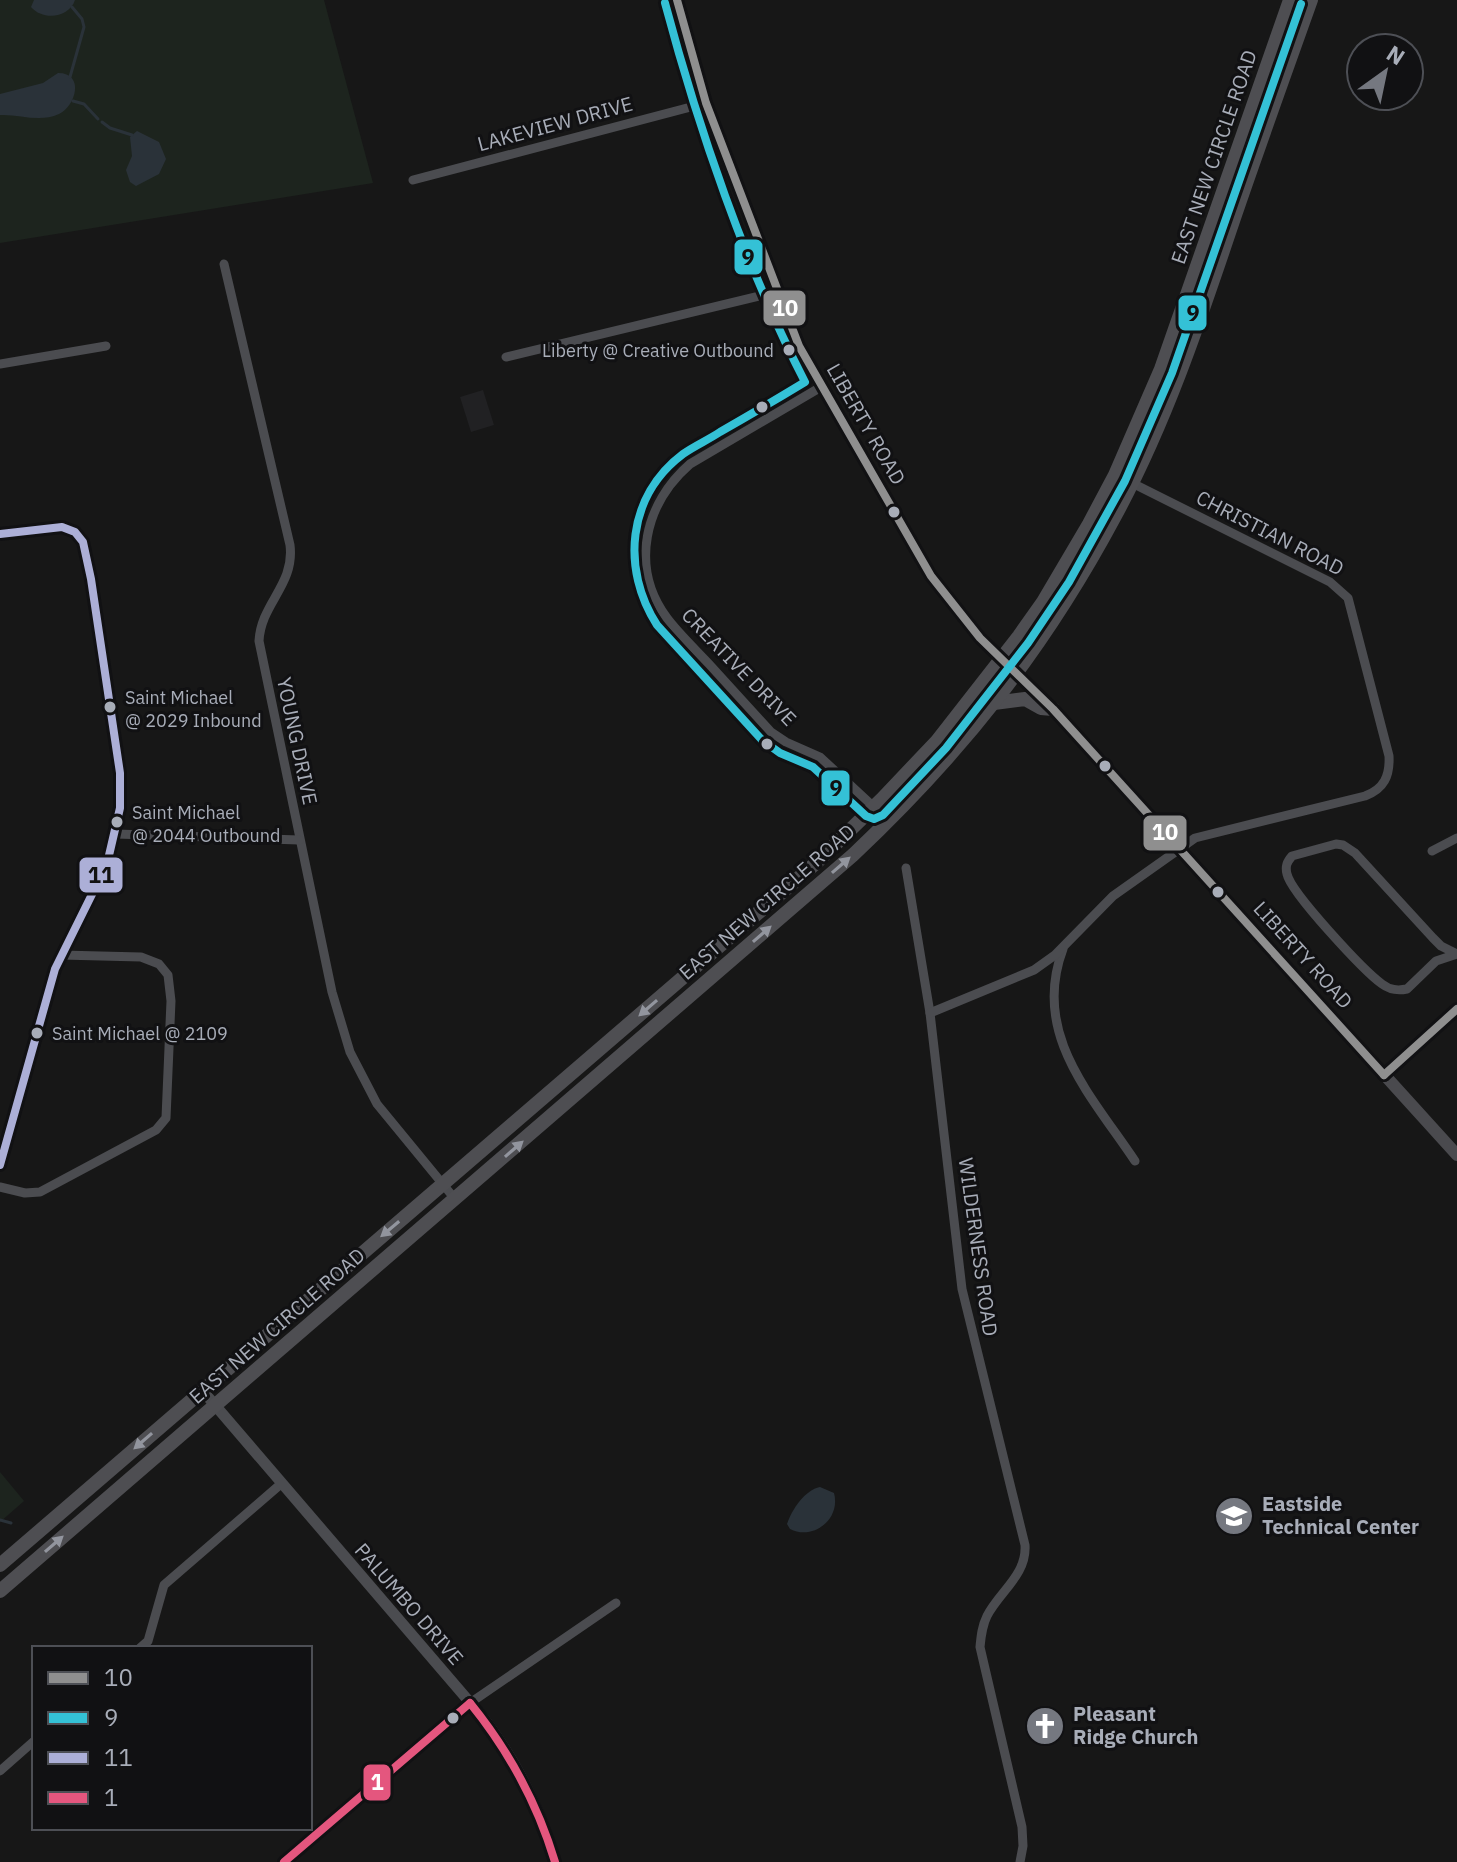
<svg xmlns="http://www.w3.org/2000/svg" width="1457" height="1862" font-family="'IBM Plex Sans',sans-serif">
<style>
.built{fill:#212123}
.green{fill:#1d241e}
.water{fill:#2a3239}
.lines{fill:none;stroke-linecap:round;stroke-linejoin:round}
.stream{stroke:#2a3239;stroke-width:3}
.minor{stroke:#4b4c50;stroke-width:9}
.tertiary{stroke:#4b4c50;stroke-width:11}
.secondary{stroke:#4a4a4e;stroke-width:12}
.trunk{stroke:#4e4e52;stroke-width:14}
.bus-1-casing{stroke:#111113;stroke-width:14}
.bus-2-casing{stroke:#111113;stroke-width:14}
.bus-3-casing{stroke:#111113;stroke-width:14}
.bus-4-casing{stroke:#111113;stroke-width:14}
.bus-1{stroke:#8f8f8f;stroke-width:8}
.bus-2{stroke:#34c1d6;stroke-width:8}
.bus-3{stroke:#acafd7;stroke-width:8}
.bus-4{stroke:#e4567e;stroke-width:8}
.oneway{fill:#92959e}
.bus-dot{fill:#a8adb8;stroke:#111113;stroke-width:3}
.labels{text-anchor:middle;stroke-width:6;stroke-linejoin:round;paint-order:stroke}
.bus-label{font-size:18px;fill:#a8adb8;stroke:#111113;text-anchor:start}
.street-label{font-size:20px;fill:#a8adb8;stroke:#111113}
.poi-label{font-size:20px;font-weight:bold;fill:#a8adb8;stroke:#111113;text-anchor:start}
.line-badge{stroke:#111113;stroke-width:3}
.badge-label{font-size:22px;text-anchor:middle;font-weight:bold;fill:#fff}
.pale-badge-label{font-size:22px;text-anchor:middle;font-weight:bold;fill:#111}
</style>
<rect width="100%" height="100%" fill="#171717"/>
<path class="built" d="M483 390 494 425 471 432 460 397Z"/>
<g class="green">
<path d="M0 0H324L373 183 0 243Z"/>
<path d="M0 1472 24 1501 0 1522Z"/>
</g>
<g class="water">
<path d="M34 0H75C69 18 43 21 31 7Z"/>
<path d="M58 73C85 73 76 106 59 114 39 123 20 114 0 115V94L43 83Z"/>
<path d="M137 131 159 142 166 159 159 174 136 186 130 182 126 170 132 156 130 137Z"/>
<path d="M820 1487 834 1493C841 1519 813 1541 790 1529L787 1524C792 1509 805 1490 820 1487Z"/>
</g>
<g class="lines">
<g class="stream">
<path d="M70 77 84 27 82 19 72 7"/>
<path d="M73 101 84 104 98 119"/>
<path d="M102 122 110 128 132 135"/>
<path d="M0 1520 11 1523"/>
</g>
<g class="minor">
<path d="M413 180 706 103"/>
<path d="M224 264 290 545C295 585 261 603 259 641L332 992 350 1052 377 1104 455 1199"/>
<path d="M506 357 776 292"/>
<path d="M0 364 106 346"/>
<path d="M821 387 690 464C645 503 629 567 667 618 679 634 695 649 709 664 729 686 750 709 771 732L786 742 820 757 889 821"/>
<path d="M0 534 62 527 75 532 83 542 91 579 120 773V808L107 864 55 969 0 1165"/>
<path d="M116 834 299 840"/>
<path d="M1336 844 1343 845 1355 853 1433 938 1441 946 1457 954 1436 961 1407 989C1397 991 1390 990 1382 984 1364 971 1291 893 1287 874 1285 866 1287 862 1292 856Z"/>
<path d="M1432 851 1457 838"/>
<path d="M906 868 930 1013 962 1289 1025 1545C1027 1575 999 1592 987 1616 982 1626 981 1636 980 1647L1022 1827 1023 1846 1020 1862"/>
<path d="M1063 949C1031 1034 1091 1095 1135 1161"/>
<path d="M930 1013 1034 970 1055 955 1113 896 1195 838 1365 796C1384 789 1390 776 1389 756L1348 598 1330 582 1132 483"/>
<path d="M0 1187 25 1193 40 1192 156 1130 166 1118 171 1001 168 975 159 964 141 957 61 955"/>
<path d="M140 1648 148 1641 164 1585 282 1483"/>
<path d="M470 1703 616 1603"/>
<path d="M0 1771 34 1741"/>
</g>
<g class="tertiary">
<path d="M1384 1075 1457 1009"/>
<path d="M202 1390 485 1720C517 1763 541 1810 555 1862"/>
<path d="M284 1862 470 1703"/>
</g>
<path class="secondary" d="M677 0 706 103 799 346 931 576 980 638 1053 709 1457 1155"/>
<g class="trunk">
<path d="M994 703 1025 699 1041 708 1053 709"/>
<path d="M0 1565 816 863 882 799 937 741 1019 636 1043 602 1089 524 1115 475 1161 369 1290 0"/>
<path d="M0 1591 853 855C962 752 1044 649 1115 516 1166 422 1200 319 1234 218 1259 145 1285 73 1311 0"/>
</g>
<g class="bus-1-casing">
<g id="bus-1">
<path d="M677 0 706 103 799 346 931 576 980 638 1053 709 1384 1075"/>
<path d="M1384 1075 1457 1009"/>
</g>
</g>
<g class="bus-2-casing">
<path id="bus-2" d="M665 3C698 127 746 268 805 382 777 399 748 416 720 432 708 440 694 446 683 454 627 496 621 569 657 625L762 740 780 753 813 767 866 816 874 819 883 815 946 748 1028 643 1069 582 1125 481 1172 373 1301 4"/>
</g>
<g class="bus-3-casing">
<path id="bus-3" d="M0 534 62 527 75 532 83 542 91 579 120 773V808L107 864 55 969 0 1165"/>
</g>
<g class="bus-4-casing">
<g id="bus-4">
<path d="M470 1703C509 1751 537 1802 555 1862"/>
<path d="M284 1862 470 1703"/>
</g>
</g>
<use href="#bus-1" class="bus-1"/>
<use href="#bus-2" class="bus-2"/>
<use href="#bus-3" class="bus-3"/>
<use href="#bus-4" class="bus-4"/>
</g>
<defs><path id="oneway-solid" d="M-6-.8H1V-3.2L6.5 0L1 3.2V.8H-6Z" transform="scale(2)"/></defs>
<g class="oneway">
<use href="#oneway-solid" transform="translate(841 865) rotate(-41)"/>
<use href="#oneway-solid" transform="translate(762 934) rotate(-41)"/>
<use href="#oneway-solid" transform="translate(648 1008) rotate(139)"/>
<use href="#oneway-solid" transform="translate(514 1149) rotate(-41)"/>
<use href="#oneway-solid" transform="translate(390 1229) rotate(140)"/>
<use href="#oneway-solid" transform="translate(143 1441) rotate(139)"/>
<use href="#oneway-solid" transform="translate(54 1544) rotate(-41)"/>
</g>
<defs>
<g id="school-disc" transform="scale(2)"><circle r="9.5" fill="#757880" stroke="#111113"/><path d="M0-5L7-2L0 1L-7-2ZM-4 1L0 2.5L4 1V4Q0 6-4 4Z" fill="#fff"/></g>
<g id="church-disc" transform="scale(2)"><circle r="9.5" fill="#757880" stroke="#111113"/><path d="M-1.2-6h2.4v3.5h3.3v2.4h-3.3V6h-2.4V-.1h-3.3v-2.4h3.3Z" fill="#fff"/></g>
</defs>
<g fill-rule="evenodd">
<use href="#school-disc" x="1234" y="1516"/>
<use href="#church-disc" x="1045" y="1726"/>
</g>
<g class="bus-dot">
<circle cx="789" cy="350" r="7"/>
<circle cx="762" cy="407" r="7"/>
<circle cx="894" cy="512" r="7"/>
<circle cx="110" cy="707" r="7"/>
<circle cx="767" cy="744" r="7"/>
<circle cx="1105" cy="766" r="7"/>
<circle cx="117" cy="822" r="7"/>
<circle cx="1218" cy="892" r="7"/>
<circle cx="37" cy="1033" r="7"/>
<circle cx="453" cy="1718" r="7"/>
</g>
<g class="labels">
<g class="bus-label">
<text x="774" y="357" text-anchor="end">Liberty @ Creative Outbound</text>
<text x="125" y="704">Saint Michael<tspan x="125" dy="23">@ 2029 Inbound</tspan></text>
<text x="132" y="819">Saint Michael<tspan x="132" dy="23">@ 2044 Outbound</tspan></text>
<text x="52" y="1040">Saint Michael @ 2109</text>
</g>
<g class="street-label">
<text transform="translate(555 124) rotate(-15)" y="7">LAKEVIEW DRIVE</text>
<text transform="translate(1214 157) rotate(-71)" y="7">EAST NEW CIRCLE ROAD</text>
<text transform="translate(866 424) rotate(60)" y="7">LIBERTY ROAD</text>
<text transform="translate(1270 533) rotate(27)" y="7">CHRISTIAN ROAD</text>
<text transform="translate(739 667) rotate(46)" y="7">CREATIVE DRIVE</text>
<text transform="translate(297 741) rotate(78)" y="7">YOUNG DRIVE</text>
<text transform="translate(767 902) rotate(-41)" y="7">EAST NEW CIRCLE ROAD</text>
<text transform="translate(1303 955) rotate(48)" y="7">LIBERTY ROAD</text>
<text transform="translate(978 1247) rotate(82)" y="7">WILDERNESS ROAD</text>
<text transform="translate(277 1326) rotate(-41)" y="7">EAST NEW CIRCLE ROAD</text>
<text transform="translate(409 1604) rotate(49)" y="7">PALUMBO DRIVE</text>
</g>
<g class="poi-label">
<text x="1262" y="1511">Eastside<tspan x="1262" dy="23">Technical Center</tspan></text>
<text x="1073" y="1721">Pleasant<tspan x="1073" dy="23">Ridge Church</tspan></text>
</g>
</g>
<g class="line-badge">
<rect x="733" y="238" width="31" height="38" rx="8" fill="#34c1d6"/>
<rect x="762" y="289" width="45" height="38" rx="8" fill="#8f8f8f"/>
<rect x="1177" y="294" width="31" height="38" rx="8" fill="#34c1d6"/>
<rect x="820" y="769" width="31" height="38" rx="8" fill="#34c1d6"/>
<rect x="1142" y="814" width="46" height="38" rx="8" fill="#8f8f8f"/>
<rect x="78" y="856" width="46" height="38" rx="8" fill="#acafd7"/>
<rect x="362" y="1763" width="30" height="39" rx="8" fill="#e4567e"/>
</g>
<g class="badge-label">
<text x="785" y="316">10</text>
<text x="1165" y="840">10</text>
<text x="377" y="1790">1</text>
</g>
<g class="pale-badge-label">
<text x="748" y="265">9</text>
<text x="1193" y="321">9</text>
<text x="836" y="796">9</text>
<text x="101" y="883">11</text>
</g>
<rect x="32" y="1646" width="280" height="184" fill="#111113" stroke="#4d4f55" stroke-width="2"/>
<rect x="48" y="1672" width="40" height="12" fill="#8f8f8f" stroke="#4d4f55" stroke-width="2"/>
<text x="104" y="1686" font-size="24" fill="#a8adb8">10</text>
<rect x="48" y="1712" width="40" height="12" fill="#34c1d6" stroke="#4d4f55" stroke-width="2"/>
<text x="104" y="1726" font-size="24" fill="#a8adb8">9</text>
<rect x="48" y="1752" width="40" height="12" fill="#acafd7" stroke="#4d4f55" stroke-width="2"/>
<text x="104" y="1766" font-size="24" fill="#a8adb8">11</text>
<rect x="48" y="1792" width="40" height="12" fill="#e4567e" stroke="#4d4f55" stroke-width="2"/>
<text x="104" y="1806" font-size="24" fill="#a8adb8">1</text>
<g transform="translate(1385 72) rotate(33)"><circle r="38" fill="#111113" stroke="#4d4f55" stroke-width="2"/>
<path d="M0-6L14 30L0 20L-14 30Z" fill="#757880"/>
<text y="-12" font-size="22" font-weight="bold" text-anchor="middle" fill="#a8adb8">N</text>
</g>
</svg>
